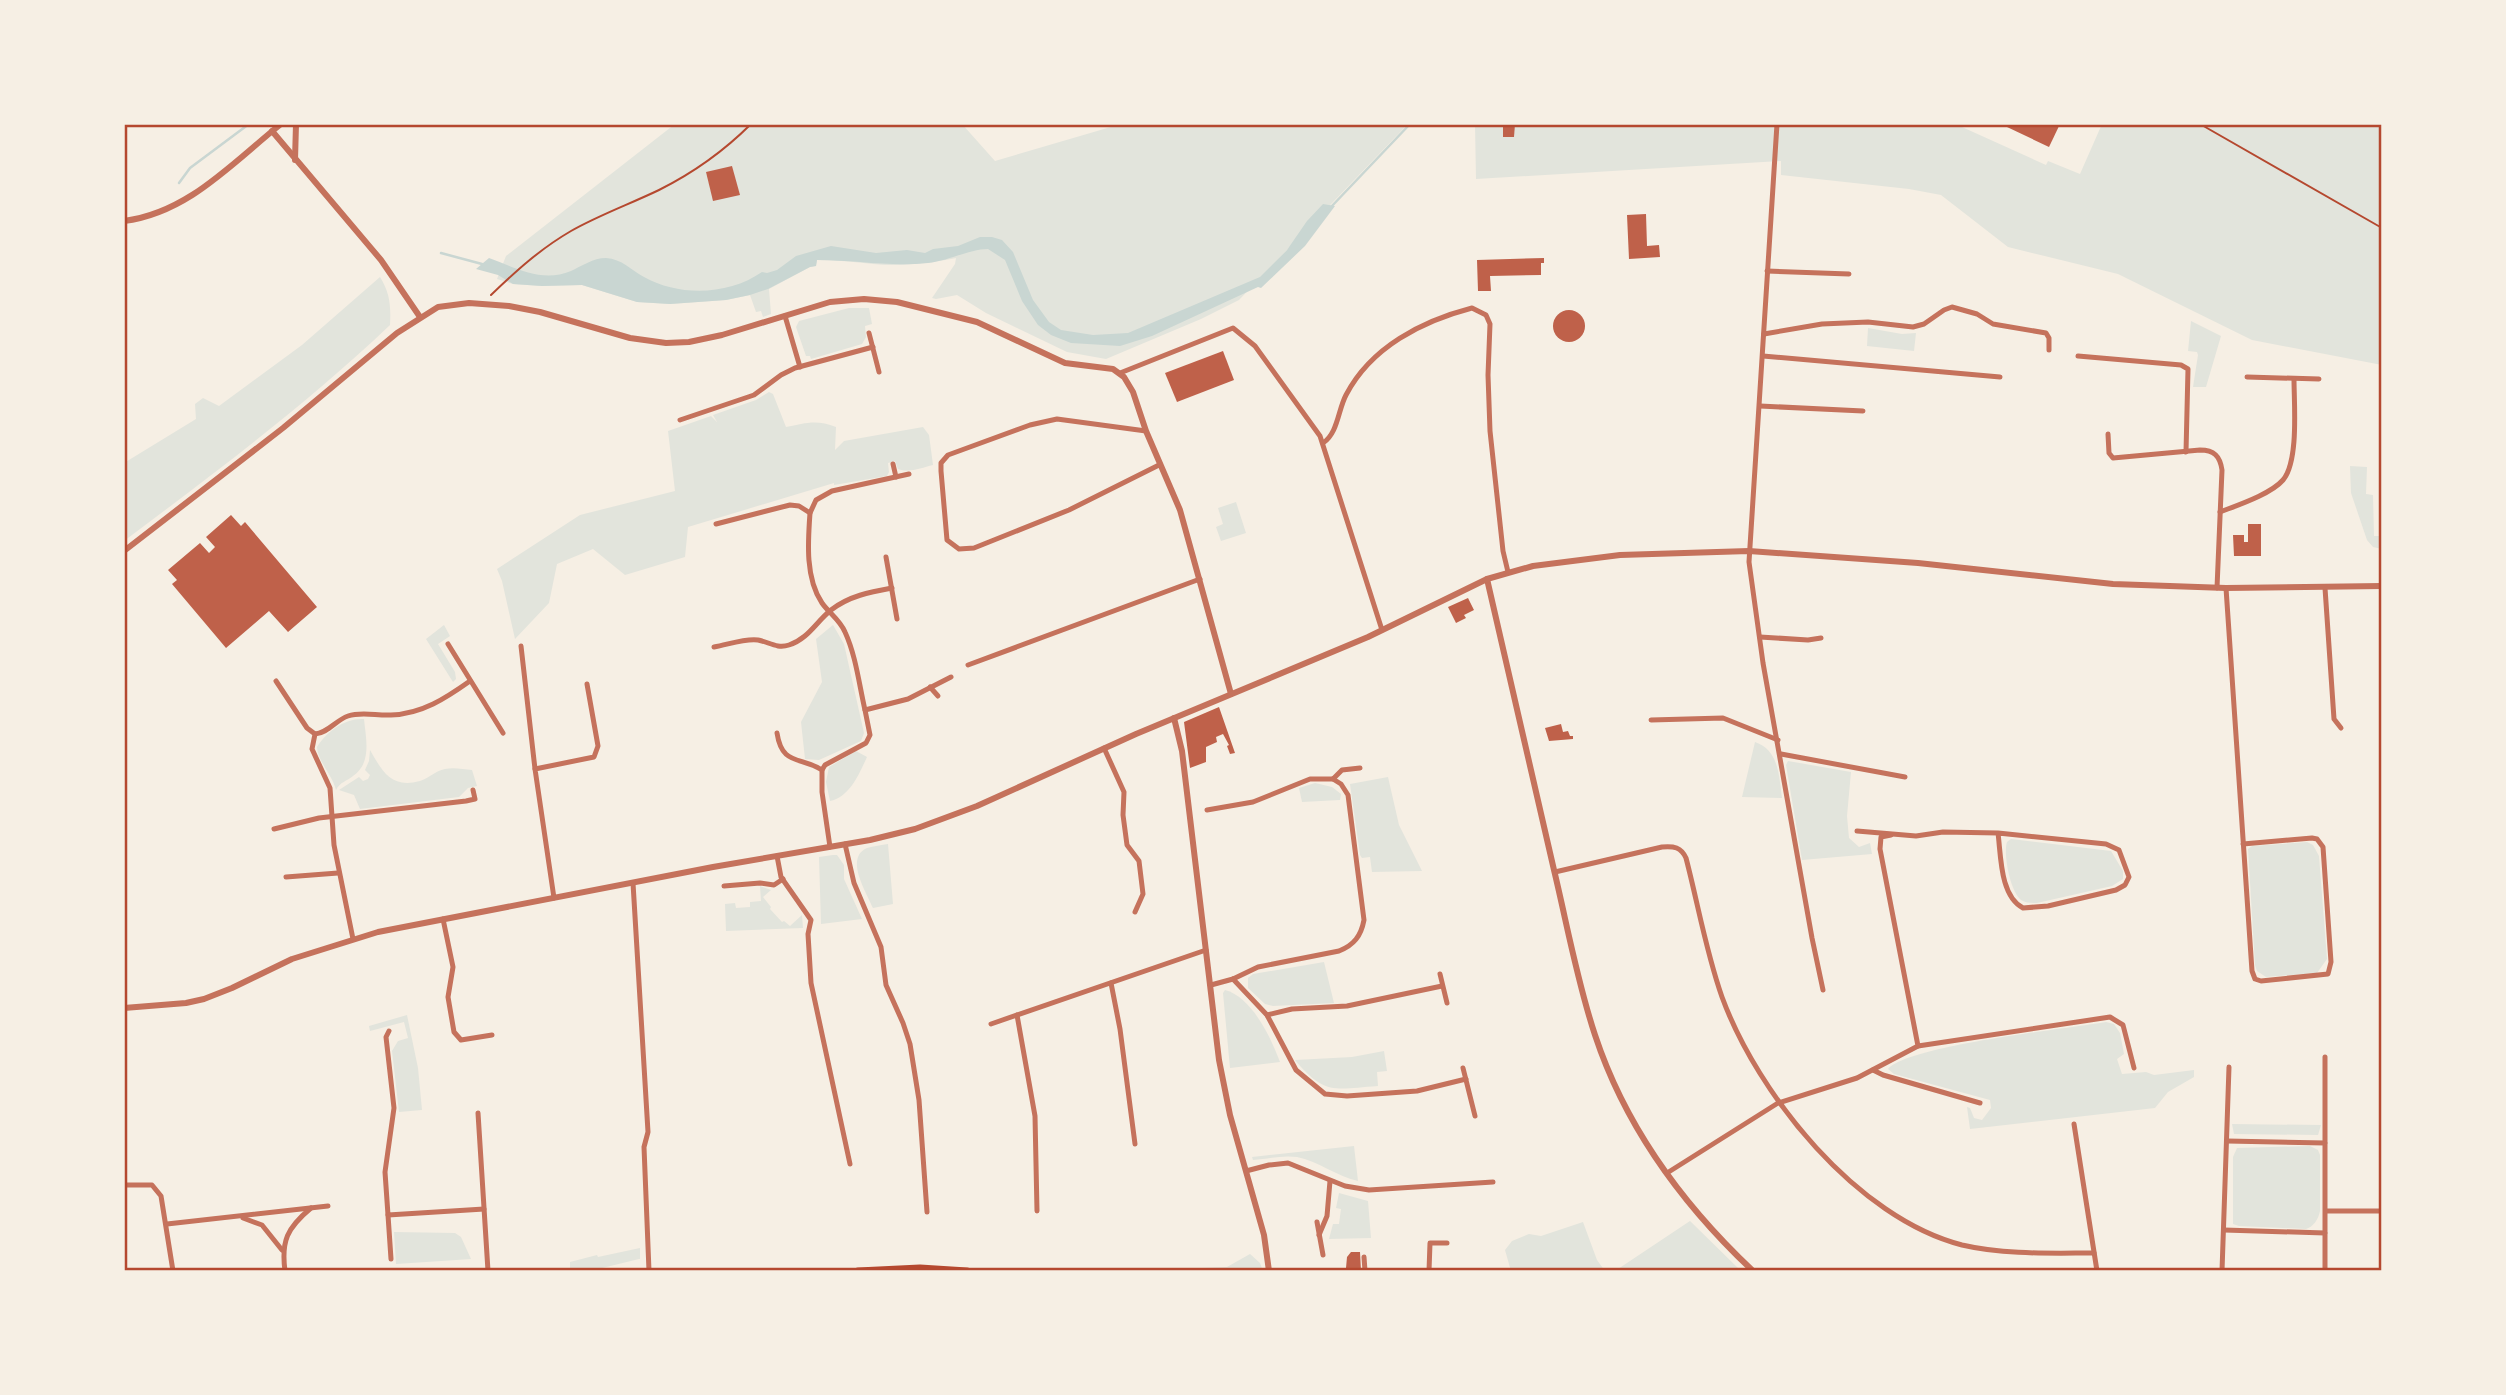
<svg xmlns="http://www.w3.org/2000/svg" width="2506" height="1395" font-family="'DejaVu Sans',sans-serif">
<style>
.green{fill:#e2e4dc}
.water{fill:#c9d6d2}
.lines{fill:none;stroke-linecap:round;stroke-linejoin:round}
.stream{stroke:#c9d6d2;stroke-width:2.5}
.building{fill:#bf614a}
.path{stroke:#b5482f;stroke-width:2}
.minor{stroke:#c5725c;stroke-width:5}
.tertiary{stroke:#c5725c;stroke-width:6}
.secondary{stroke:#b5482f;stroke-width:7}
.neatline{fill:none;stroke:#b5482f;stroke-width:2.5}
</style>
<rect width="100%" height="100%" fill="#f6efe4"/>
<g class="green">
<path d="M675 124H962L995 161 1121 124H1402L1405 127 1239 300 1201 319 1106 359 1067 352 986 313 957 295 936 299 932 298 955 264 956 258C929 263 900 267 873 264 854 262 836 260 817 260L816 266 810 267 769 289 771 314 763 317 761 311 756 312 750 295 726 300 670 304 637 302 582 285 542 286 513 284 497 279 506 256Z"/>
<path d="M1475 124H1963L1962 127 2046 165 2048 161 2080 174 2102 124H2382V365L2252 340 2118 274 2008 247 1941 195 1909 189 1781 175V161L1476 179Z"/>
<path d="M380 277C390 293 391 306 390 325 307 404 216 472 124 541V463L196 419 195 404 203 398 219 406 302 345Z"/>
<path d="M849 308H869L872 324 865 326 866 337 862 344 811 359 810 356H806L796 327 799 321Z"/>
<path d="M2191 321 2221 336 2206 387H2193L2198 355 2197 352 2188 351Z"/>
<path d="M1868 328 1902 334 1916 333 1914 351 1867 346Z"/>
<path d="M769 392 773 394 786 427C805 423 817 419 836 427L835 450 844 441 923 427 929 435 933 465C921 468 910 473 898 469L895 461 888 463 889 472 887 476 834 485V483L688 527 685 557 625 575 593 549 557 564 549 603 515 639 502 581 497 569 580 515 675 491 668 431 711 416 717 422 713 415 756 400Z"/>
<path d="M2350 466 2367 467 2366 494 2373 495 2374 536H2382V549L2373 547 2367 540 2351 493Z"/>
<path d="M1236 502 1246 533 1221 541 1216 527 1223 524 1218 508Z"/>
<path d="M444 625 450 636 438 644 455 672 456 679 453 682 426 639Z"/>
<path d="M833 625 844 644 864 733 861 741 819 760 805 759 801 722 822 682 816 639Z"/>
<path d="M364 719C366 739 372 763 353 776 347 781 340 782 336 790 332 774 318 762 317 747 327 731 345 718 364 719Z"/>
<path d="M1755 742C1779 750 1779 776 1782 798L1742 797Z"/>
<path d="M370 750C382 771 391 789 420 781 429 778 435 771 445 769 453 767 463 769 472 770L477 786 468 788 459 797 360 809 354 795 339 790 359 777 363 781 368 779 370 775 365 770 369 761Z"/>
<path d="M856 751 867 757C859 774 850 797 830 801L826 782 829 767Z"/>
<path d="M1788 761 1851 772 1847 816 1849 838 1859 847 1870 843 1872 854 1802 860 1786 765Z"/>
<path d="M1388 777 1399 825 1422 871 1372 872 1370 857 1362 858 1360 855 1350 784Z"/>
<path d="M1315 783 1332 787 1341 794 1340 800 1302 802 1299 788Z"/>
<path d="M2011 839 2111 851 2123 871V879L2112 886 2037 903C2031 903 2026 903 2021 900 2010 892 2003 853 2007 842Z"/>
<path d="M2307 842 2313 845 2319 856 2327 959 2317 973 2266 977 2257 971 2255 965 2248 849 2252 846Z"/>
<path d="M888 844 893 904 873 908C867 893 844 858 867 848 873 846 882 845 888 844Z"/>
<path d="M833 855H837L844 865V879L862 919 821 924 819 857Z"/>
<path d="M760 886 771 890 763 897 771 907 770 909 782 922 784 921 790 926 802 915 803 928 726 931 725 904 735 903 736 908 750 907V902L761 901Z"/>
<path d="M1324 962 1334 1003 1273 1006 1265 1004 1248 988V978L1253 974Z"/>
<path d="M1225 990C1252 997 1271 1038 1280 1062L1230 1068 1223 993Z"/>
<path d="M407 1015 418 1068 422 1110 399 1112 392 1051 398 1041 408 1038 404 1022 370 1031 369 1026Z"/>
<path d="M2106 1022 2114 1024 2120 1033 2124 1054 2117 1059 2122 1074 2146 1072 2154 1075 2194 1070V1077L2168 1092 2155 1108 1970 1129 1967 1107 1970 1108 1974 1118 1982 1120 1991 1108 1990 1100 1894 1074 1888 1069C1910 1045 2066 1029 2106 1022Z"/>
<path d="M1384 1051 1387 1071 1377 1072 1378 1086C1335 1089 1325 1096 1295 1060L1352 1057Z"/>
<path d="M2232 1124 2321 1125 2318 1135 2234 1134Z"/>
<path d="M1354 1146 1358 1181C1336 1176 1318 1161 1297 1157 1282 1155 1268 1159 1253 1160L1252 1157Z"/>
<path d="M2310 1146 2318 1150 2320 1155V1211C2318 1220 2314 1226 2306 1229L2239 1226 2233 1224V1157L2237 1148Z"/>
<path d="M1339 1193 1368 1201 1371 1238 1329 1239 1333 1224H1339L1341 1209 1336 1208Z"/>
<path d="M1690 1221 1741 1271H1610L1618 1269Z"/>
<path d="M1583 1222 1597 1260 1605 1271H1511L1505 1250 1512 1241 1529 1234 1541 1236Z"/>
<path d="M394 1232 455 1233 461 1237 471 1259 396 1264Z"/>
<path d="M640 1248V1259H639L590 1271H570V1262L597 1255 598 1257Z"/>
<path d="M1250 1254 1260 1263 1263 1271H1176L1177 1269 1227 1267Z"/>
</g>
<path class="water" d="M1323 204 1335 206 1305 246 1261 288 1258 287 1152 336 1120 346 1071 343 1051 335 1038 325 1022 301 1005 260 988 249C970 249 948 261 928 263 891 267 855 260 817 260L816 266 810 267 768 289 750 295 726 300 670 304 637 302 582 285 542 286 513 284 498 275 476 269 489 258C516 268 542 283 571 271 582 266 593 258 606 258 622 259 631 270 644 277 680 297 729 295 762 272L767 273 777 270 796 256 831 246 876 253 907 250 925 253 933 249 958 246 980 237H992L1002 240 1013 252 1033 300 1049 322 1061 330 1093 335 1128 333 1260 277 1287 250 1307 221Z"/>
<g class="lines">
<g class="stream">
<path d="M179 183 190 168 249 124"/>
<path d="M1330 208 1410 124"/>
<path d="M441 253 482 264"/>
</g>
</g>
<g class="building">
<path d="M1503 124H1515L1514 137H1503Z"/>
<path d="M2009 124H2060L2049 147 2007 127Z"/>
<path d="M732 166 740 195 713 201 706 172Z"/>
<path d="M1646 214 1647 246 1659 245 1660 257 1629 259 1627 215Z"/>
<path d="M1544 258V263H1541V275L1490 276 1491 291H1478L1477 260Z"/>
<circle cx="1569" cy="326" r="16"/>
<path d="M1223 351 1234 380 1177 402 1165 373Z"/>
<path d="M231 515 241 526 245 522 317 607 288 632 269 611 226 648 172 584 177 580 168 570 200 543 209 553 215 547 206 537Z"/>
<path d="M2248 524H2261V556H2234L2233 535H2244V542H2248Z"/>
<path d="M1468 598 1474 610 1464 615 1466 618 1456 623 1448 607Z"/>
<path d="M1219 707 1235 753 1230 754 1227 746 1229 745 1223 734 1216 737 1217 742 1206 747V762L1190 768 1184 722Z"/>
<path d="M1561 724 1563 732 1568 731 1570 736H1573V739L1549 741 1545 728Z"/>
<path d="M1351 1252H1360L1361 1271H1339V1268H1346L1347 1257Z"/>
</g>
<g class="lines">
<g class="path">
<path d="M2200 124 2382 228"/>
<path d="M491 295C516 271 540 249 571 231 599 215 630 204 659 190 693 173 724 151 751 124"/>
</g>
<g class="minor">
<path d="M1777 124 1749 562 1763 663 1812 938 1823 990"/>
<path d="M1767 271 1849 274"/>
<path d="M785 316 800 367"/>
<path d="M869 333 879 372"/>
<path d="M1764 334 1822 324 1868 322 1913 327 1924 324 1944 310 1952 307 1977 314 1993 324 2046 333 2049 338V350"/>
<path d="M1763 356 2000 377"/>
<path d="M2078 356 2181 365 2188 369 2186 452"/>
<path d="M1120 373 1233 328 1255 346 1320 436 1382 630"/>
<path d="M2247 377 2319 379"/>
<path d="M1760 406 1863 411"/>
<path d="M680 420 754 395 781 375 795 368 873 347"/>
<path d="M1146 431 1057 419 1030 425 948 455 941 463V471L947 540 959 549 974 548 1069 510 1159 465"/>
<path d="M2108 434 2109 453 2113 458 2200 450C2214 450 2220 456 2222 470L2217 588"/>
<path d="M1323 443C1338 433 1338 410 1346 395 1371 347 1422 321 1472 308L1486 315 1490 324 1488 375 1490 431 1503 551 1508 572"/>
<path d="M893 464 896 477"/>
<path d="M2220 512C2238 505 2271 494 2283 480 2299 461 2294 404 2294 379"/>
<path d="M810 513C808 541 805 578 822 603 829 613 840 620 845 632 856 656 859 684 865 710"/>
<path d="M716 524 790 505 799 506 810 513 816 500 832 491 909 474"/>
<path d="M886 557 897 619"/>
<path d="M2226 588 2252 971 2255 979 2261 981 2328 974 2331 962 2323 847 2317 839 2312 838 2243 844"/>
<path d="M2325 588 2334 719 2341 728"/>
<path d="M1760 637 1808 640 1821 638"/>
<path d="M448 644 503 733"/>
<path d="M521 646 535 769"/>
<path d="M714 647C727 645 745 638 758 640 769 642 777 649 789 645 808 639 816 622 831 610 849 596 870 592 892 588"/>
<path d="M968 665 1200 579"/>
<path d="M276 681 307 728 315 734 312 749 330 788 334 845 353 939"/>
<path d="M930 687 938 696"/>
<path d="M1651 720 1723 718 1778 740"/>
<path d="M777 733C782 766 800 756 822 770V792L830 847"/>
<path d="M315 734C328 733 336 720 348 716 362 711 377 716 391 715 422 714 446 698 470 681"/>
<path d="M1104 748 1124 792 1123 815 1127 845 1139 861 1143 894 1135 912"/>
<path d="M1781 754 1905 777"/>
<path d="M822 770 825 765 866 743 870 735 865 710 908 699 951 677"/>
<path d="M1207 810 1253 802 1310 779H1333L1342 770 1360 768"/>
<path d="M274 829 319 818 466 801 475 799 473 790"/>
<path d="M1857 831 1916 836 1943 832 1998 833 2106 844 2119 850 2129 877 2125 885 2116 890 2048 906 2023 908C2000 896 2001 856 1998 833"/>
<path d="M845 844 854 883 881 947 886 985 903 1023 910 1044 919 1100 927 1212"/>
<path d="M777 856 781 877 811 920 808 934 811 983 850 1164"/>
<path d="M1555 872 1662 847C1674 846 1681 847 1686 858 1698 904 1706 952 1722 997 1758 1095 1857 1218 1962 1245 2005 1255 2051 1253 2094 1253"/>
<path d="M286 877 338 873"/>
<path d="M633 883 648 1132 644 1147 649 1271"/>
<path d="M724 886 760 883 774 885 783 879"/>
<path d="M554 898 535 769 594 757 598 746 587 684"/>
<path d="M443 919 453 967 448 997 454 1032 461 1040 492 1035"/>
<path d="M1440 974 1447 1003"/>
<path d="M1233 979 1267 1015 1296 1070 1325 1094 1347 1096 1417 1091 1466 1079"/>
<path d="M1111 983 1120 1029 1135 1144"/>
<path d="M1211 985 1233 979 1258 967 1339 951C1354 945 1361 936 1364 920L1348 795 1341 784 1333 779"/>
<path d="M1017 1015 1035 1116 1037 1211"/>
<path d="M1267 1015 1292 1009 1347 1006 1442 986"/>
<path d="M991 1024 1206 950"/>
<path d="M389 1031 386 1037 394 1108 385 1172 388 1215 484 1209"/>
<path d="M1918 1046 2110 1017 2123 1025 2134 1068"/>
<path d="M1463 1068 1475 1116"/>
<path d="M1873 1070 1883 1075 1980 1103"/>
<path d="M478 1113 488 1271"/>
<path d="M2074 1124 2097 1271"/>
<path d="M2227 1141 2325 1143"/>
<path d="M1246 1171 1269 1165 1288 1163 1345 1186 1369 1190 1493 1182"/>
<path d="M1667 1173 1778 1103 1857 1078 1918 1046 1880 849 1881 837 1891 835"/>
<path d="M124 1185H152L161 1196 173 1271"/>
<path d="M2326 1211H2382"/>
<path d="M388 1215 391 1259"/>
<path d="M243 1218 262 1225 282 1250"/>
<path d="M1317 1222 1323 1255"/>
<path d="M167 1224 328 1206"/>
<path d="M2224 1230 2325 1233"/>
<path d="M1319 1235 1327 1216 1330 1181"/>
<path d="M1364 1257 1365 1271"/>
<path d="M285 1271C281 1241 287 1228 311 1208"/>
<path d="M1429 1271 1430 1243H1447"/>
<path d="M2222 1271 2229 1067"/>
<path d="M2325 1271V1057"/>
</g>
<g class="tertiary">
<path d="M272 131 381 260 420 317"/>
<path d="M295 160 296 124"/>
<path d="M124 221C188 213 232 163 281 124"/>
<path d="M124 551 283 428 397 333 438 307 469 303 509 306 540 312 630 338 666 343 689 342 722 335 830 302 864 299 897 302 977 322 1065 363 1113 369 1124 377 1133 392 1146 431 1180 510 1231 694"/>
<path d="M1487 579C1509 676 1531 773 1554 870 1567 924 1577 981 1595 1035 1625 1126 1684 1206 1753 1271"/>
<path d="M1174 718 1182 751 1219 1060 1230 1115 1264 1235 1269 1271"/>
<path d="M124 1008 186 1003 204 999 232 988 292 959 378 932 713 867 870 840 915 829 977 806 1136 734 1368 637 1487 579 1533 566 1620 555 1749 551 1918 563 2113 584 2226 588 2382 586"/>
</g>
<path class="secondary" d="M858 1271 920 1268 967 1271"/>
</g>
<rect width="2506" height="1395" fill="none" stroke="#f6efe4" stroke-width="252"/>
<rect x="126" y="126" width="2254" height="1143" class="neatline"/>
</svg>
